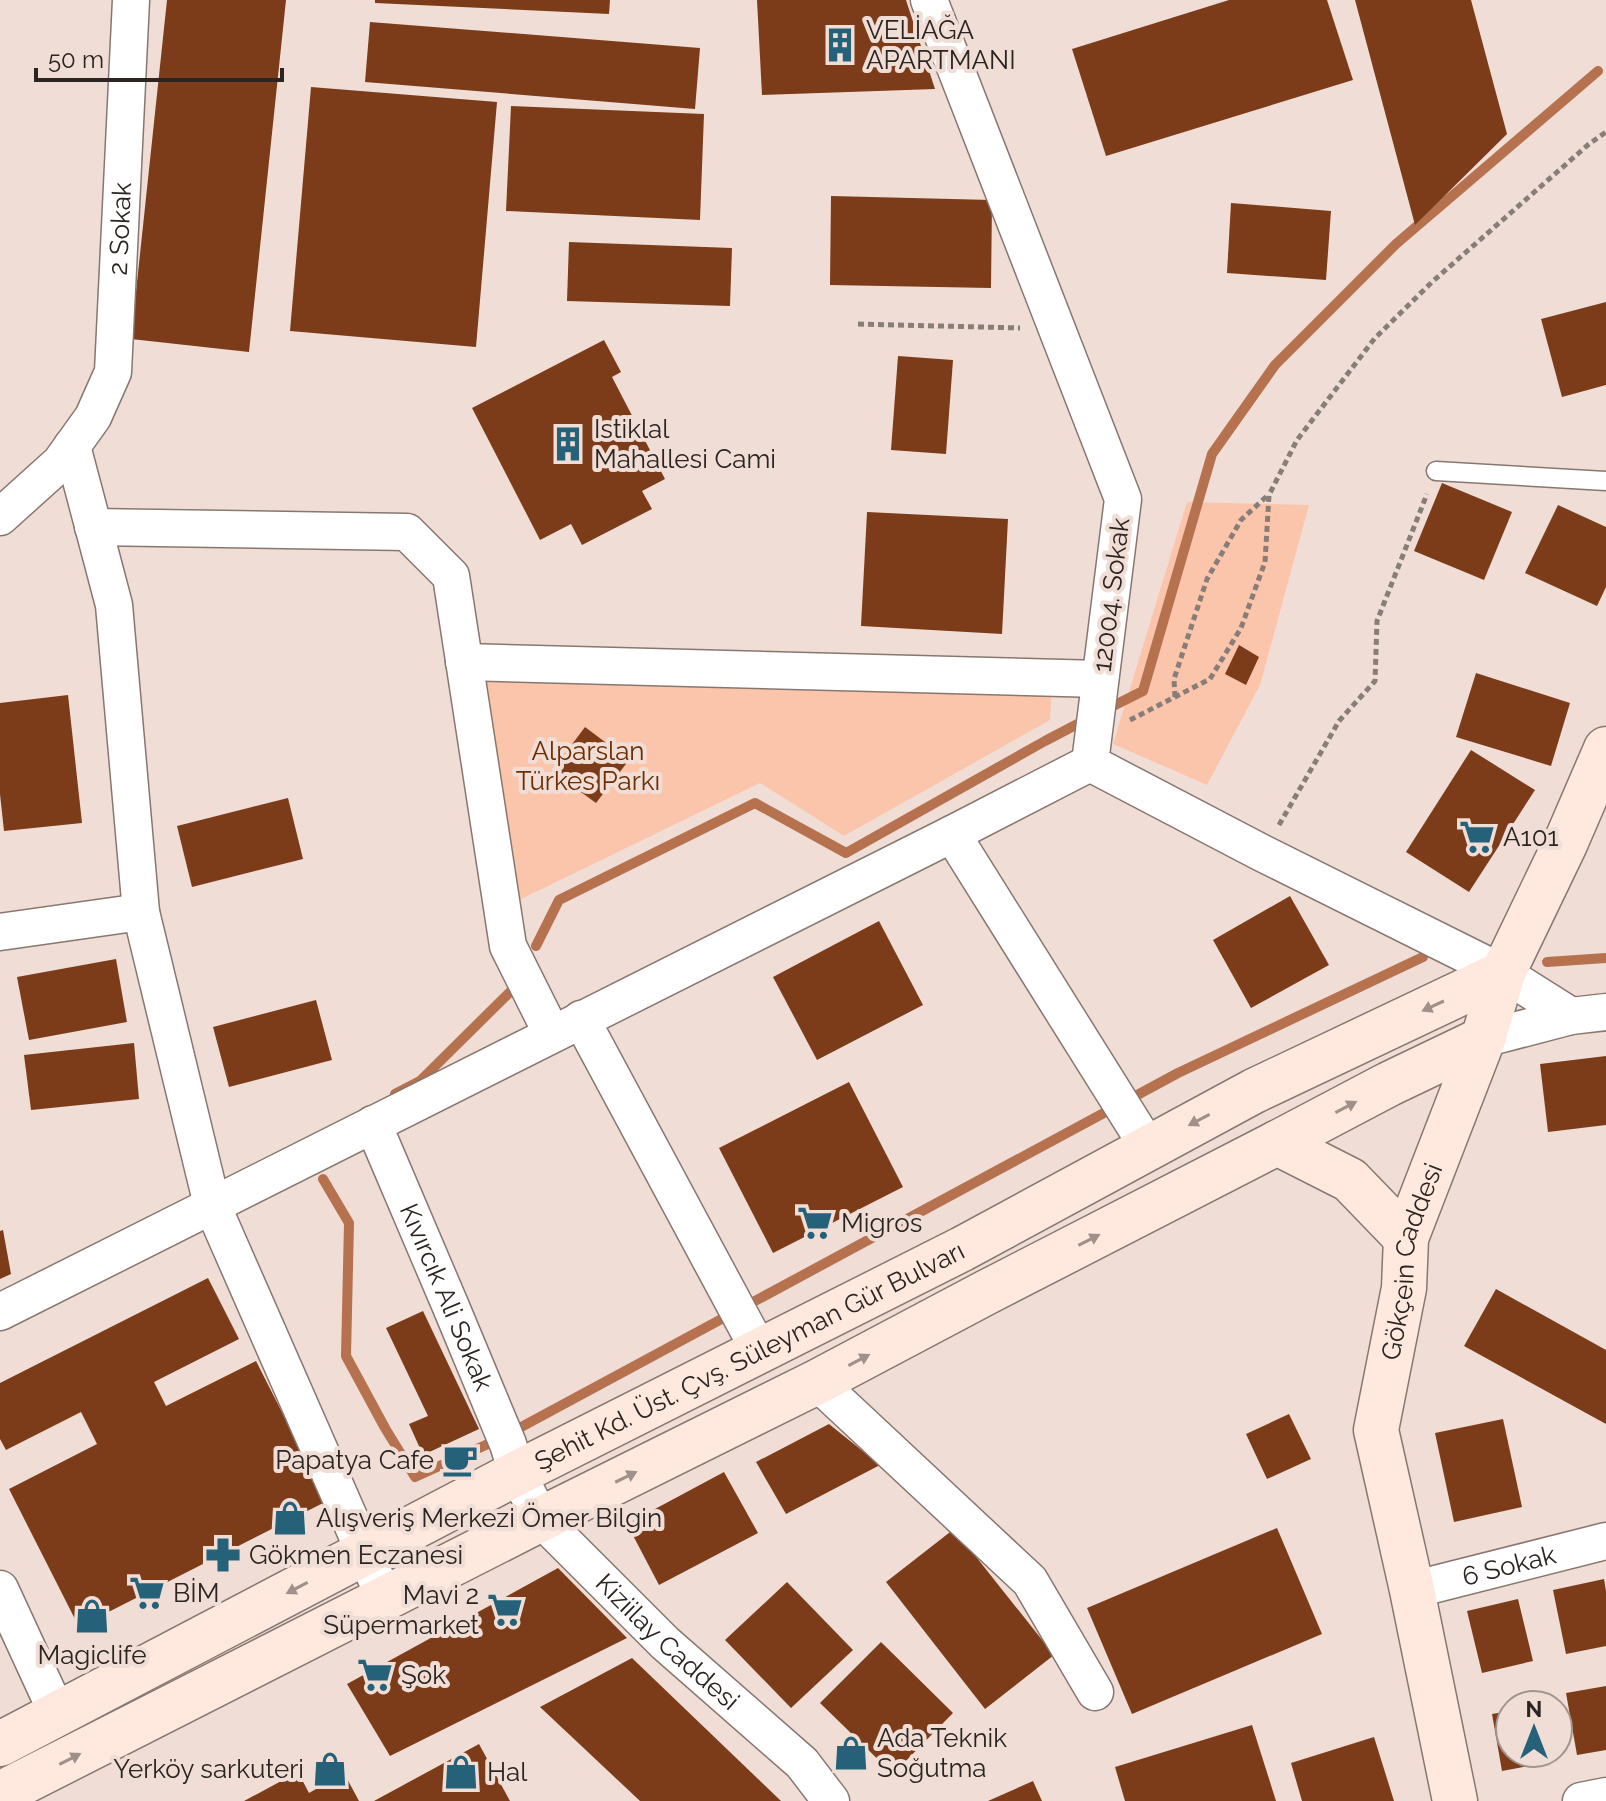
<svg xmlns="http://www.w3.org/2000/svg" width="1606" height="1801" font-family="Raleway,sans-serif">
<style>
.green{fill:#fbc5ac}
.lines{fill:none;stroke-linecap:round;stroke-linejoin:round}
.stream{stroke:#b6714f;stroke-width:10}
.building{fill:#7c3c19}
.lane-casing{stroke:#877770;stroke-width:21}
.street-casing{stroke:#877770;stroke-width:39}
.secondary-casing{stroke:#877770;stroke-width:47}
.path{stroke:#897d78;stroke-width:5;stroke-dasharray:6 4;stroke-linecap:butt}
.lane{stroke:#fff;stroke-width:18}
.street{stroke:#fff;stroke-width:36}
.secondary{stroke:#ffe9de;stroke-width:44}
.oneway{fill:#a09089}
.labels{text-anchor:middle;stroke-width:8;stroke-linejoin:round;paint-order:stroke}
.poi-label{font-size:26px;fill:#2b2421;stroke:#f0ded6;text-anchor:start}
.street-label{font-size:26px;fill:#2b2421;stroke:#f0ded6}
.park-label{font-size:26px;fill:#6e2d03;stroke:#f0ded6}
</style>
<rect width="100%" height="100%" fill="#f0ded6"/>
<g class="green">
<path d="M1187 502 1309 505 1260 685 1207 785 1113 744Z"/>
<path d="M482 672 1052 687 1050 720 844 836 760 783 515 902Z"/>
</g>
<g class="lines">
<g class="stream">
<path d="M1103 711 1143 691 1212 454 1275 365 1396 244 1598 71"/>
<path d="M536 946 559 900 755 803 846 853 1045 741 1089 718"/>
<path d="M1547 962 1606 958"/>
<path d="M395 1094 420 1081 515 987"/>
<path d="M323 1179 349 1223 346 1356 385 1428 415 1477 499 1439 1178 1073 1423 957"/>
</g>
</g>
<g class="building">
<path d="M167 0H286L249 352 131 339Z"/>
<path d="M375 0H610L609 14 375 3Z"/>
<path d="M757 0H906L935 89 762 95Z"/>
<path d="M1229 0H1327L1353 80 1106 156 1072 49Z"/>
<path d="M1355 0H1471L1507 134 1415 225Z"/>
<path d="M370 22 700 48 695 109 365 82Z"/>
<path d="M311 87 497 102 476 347 290 331Z"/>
<path d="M511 106 704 114 700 220 506 211Z"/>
<path d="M831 196 992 200 991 288 830 285Z"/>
<path d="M1231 203 1331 211 1326 280 1227 273Z"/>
<path d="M569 242 732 248 730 306 567 301Z"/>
<path d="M1606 302V385L1562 397 1541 319Z"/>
<path d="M604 340 621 372 612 377 665 479 642 491 652 509 582 545 571 524 540 540 472 408Z"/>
<path d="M898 356 953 360 946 454 891 450Z"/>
<path d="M1442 483 1512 512 1484 580 1414 551Z"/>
<path d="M1558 505 1606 527V587L1597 606 1525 573Z"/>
<path d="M867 512 1008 519 1002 634 861 626Z"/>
<path d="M1239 645 1259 657 1246 685 1225 674Z"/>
<path d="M1476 673 1570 703 1551 766 1456 737Z"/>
<path d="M68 695 82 823 4 831 0 794V703Z"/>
<path d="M585 727 629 760 596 803 552 771Z"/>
<path d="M1471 750 1535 790 1469 892 1406 852Z"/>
<path d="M288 798 303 859 192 887 177 826Z"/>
<path d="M1290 896 1329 965 1251 1008 1213 940Z"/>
<path d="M879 921 923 1005 817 1060 773 977Z"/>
<path d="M116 959 127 1022 29 1040 17 977Z"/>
<path d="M316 1000 332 1060 229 1087 213 1027Z"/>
<path d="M134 1043 139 1099 31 1110 24 1055Z"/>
<path d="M1606 1056V1125L1548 1132 1540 1064Z"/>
<path d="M849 1082 903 1187 773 1253 719 1148Z"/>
<path d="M3 1230 11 1274 0 1279V1231Z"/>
<path d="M208 1278 239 1339 154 1382 166 1406 256 1361 327 1501 79 1627 9 1489 97 1444 81 1412 6 1450 0 1439V1383Z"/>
<path d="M1496 1289 1606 1350V1424L1464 1346Z"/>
<path d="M423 1311 479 1429 423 1455 409 1424 428 1416 386 1328Z"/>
<path d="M1289 1414 1311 1459 1267 1479 1246 1434Z"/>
<path d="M1503 1419 1522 1507 1454 1522 1435 1433Z"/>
<path d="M829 1424 880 1465 786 1514 756 1462Z"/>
<path d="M724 1472 758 1533 659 1585 627 1524Z"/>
<path d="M1277 1528 1322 1634 1132 1714 1087 1608Z"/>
<path d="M954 1529 1054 1655 985 1709 886 1582Z"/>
<path d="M558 1568 627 1638 390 1756 347 1684Z"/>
<path d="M1604 1579 1606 1591V1646L1566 1654 1553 1590Z"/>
<path d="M787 1582 853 1650 791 1708 725 1640Z"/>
<path d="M1518 1599 1533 1661 1482 1673 1467 1611Z"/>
<path d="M881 1642 953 1713 893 1774 820 1703Z"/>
<path d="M632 1658 781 1801H640L540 1707Z"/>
<path d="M1606 1686V1750L1577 1755 1566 1693Z"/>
<path d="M1510 1711V1753H1553L1554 1761 1502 1771 1492 1714Z"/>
<path d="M1252 1725 1276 1801H1125L1115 1767Z"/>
<path d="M1374 1737 1394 1801H1302L1291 1763Z"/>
<path d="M479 1744 510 1801H374Z"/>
<path d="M298 1772 309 1793 344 1773 359 1801H244Z"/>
<path d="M1033 1781 1042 1801H988Z"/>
</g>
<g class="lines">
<g class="lane-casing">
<path id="lane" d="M1436 471 1606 481"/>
</g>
<g class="street-casing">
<g id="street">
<path d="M929 0 1123 499 1090 763 1262 853 1503 973 1571 1016"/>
<path d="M72 446 114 605 141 912 212 1205 385 1599"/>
<path id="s1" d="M0 517 60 463 93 417 113 372 131 0"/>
<path d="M93 527 407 532 451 576 508 946 552 1034"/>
<path d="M464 662 1100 679"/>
<path d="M952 834 1148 1147"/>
<path d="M0 932 141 912"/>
<path d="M581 1019 759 1350"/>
<path d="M1483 1039 1571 1016 1606 1012"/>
<path id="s2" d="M373 1124 451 1307 508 1444 517 1473 541 1519 665 1643 802 1763 831 1801"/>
<path d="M0 1312 952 834 1090 763"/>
<path d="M817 1382 1030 1581 1095 1692"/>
<path d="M0 1589 58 1715"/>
<path id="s3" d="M1412 1590 1606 1541"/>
<path d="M1581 1801 1606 1796"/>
</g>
</g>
<g class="secondary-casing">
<g id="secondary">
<path d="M1277 1143 1389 1084 1483 1039"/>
<path id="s4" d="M0 1744 517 1473 962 1249 1254 1091 1503 973"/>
<path d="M0 1794 541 1519 817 1382 987 1292 1277 1143 1350 1180 1406 1238"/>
<path id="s5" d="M1455 1801 1412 1590 1376 1430 1404 1288 1406 1238 1483 1039 1503 973 1565 844 1606 749"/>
</g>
</g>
<g class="path">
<path d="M858 324 1020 328"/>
<path d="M1175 697 1174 679 1207 579 1241 520 1268 495"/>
<path d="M1130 720 1210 679 1241 628 1265 562 1269 495 1297 440 1375 338 1432 282 1589 144 1606 132"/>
<path d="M1279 825 1339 721 1375 681 1377 621 1427 494"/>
</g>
<use href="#lane" class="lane"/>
<use href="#street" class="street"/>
<use href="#secondary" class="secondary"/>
</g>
<defs><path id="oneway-solid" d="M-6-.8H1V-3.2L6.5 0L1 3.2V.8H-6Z" transform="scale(2)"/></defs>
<g class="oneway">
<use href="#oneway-solid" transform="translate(1433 1006) rotate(155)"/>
<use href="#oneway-solid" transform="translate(1346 1107) rotate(-28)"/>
<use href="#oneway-solid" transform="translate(1199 1120) rotate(152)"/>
<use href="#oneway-solid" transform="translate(1089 1240) rotate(-27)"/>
<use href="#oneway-solid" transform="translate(859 1360) rotate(-28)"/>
<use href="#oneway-solid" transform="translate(626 1477) rotate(-26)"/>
<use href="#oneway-solid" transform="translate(297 1588) rotate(152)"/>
<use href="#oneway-solid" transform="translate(70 1759) rotate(-27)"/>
</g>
<defs>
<g id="building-bare" transform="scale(2.76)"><path d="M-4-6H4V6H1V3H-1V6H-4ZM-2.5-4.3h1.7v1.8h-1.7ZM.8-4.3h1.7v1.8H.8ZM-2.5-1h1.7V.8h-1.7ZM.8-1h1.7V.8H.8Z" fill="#256279" stroke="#f0ded6" stroke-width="2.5" paint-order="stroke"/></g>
<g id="supermarket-bare" transform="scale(2.76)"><path d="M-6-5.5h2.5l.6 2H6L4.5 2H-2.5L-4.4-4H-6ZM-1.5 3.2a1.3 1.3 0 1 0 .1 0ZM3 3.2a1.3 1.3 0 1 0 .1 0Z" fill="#256279" stroke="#f0ded6" stroke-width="2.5" paint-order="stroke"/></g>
<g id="cafe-bare" transform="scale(2.76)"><path d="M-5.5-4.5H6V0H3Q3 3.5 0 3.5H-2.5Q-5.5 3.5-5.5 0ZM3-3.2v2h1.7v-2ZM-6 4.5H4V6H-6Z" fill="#256279" stroke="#f0ded6" stroke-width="2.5" paint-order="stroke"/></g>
<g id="shop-bare" transform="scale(2.76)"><path d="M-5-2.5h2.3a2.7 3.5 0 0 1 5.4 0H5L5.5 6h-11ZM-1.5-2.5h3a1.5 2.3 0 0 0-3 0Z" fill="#256279" stroke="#f0ded6" stroke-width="2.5" paint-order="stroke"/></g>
<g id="pharmacy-bare" transform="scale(2.76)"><path d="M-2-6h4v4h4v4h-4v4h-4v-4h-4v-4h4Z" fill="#256279" stroke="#f0ded6" stroke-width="2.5" paint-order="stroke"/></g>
</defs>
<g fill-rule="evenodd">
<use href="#building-bare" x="840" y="45"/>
<use href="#building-bare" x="568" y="444"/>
<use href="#supermarket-bare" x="1477" y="837"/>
<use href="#supermarket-bare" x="815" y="1223"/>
<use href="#cafe-bare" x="460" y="1460"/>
<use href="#shop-bare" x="290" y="1518"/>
<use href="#pharmacy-bare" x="223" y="1555"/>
<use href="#supermarket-bare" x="147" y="1593"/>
<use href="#supermarket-bare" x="505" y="1610"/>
<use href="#shop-bare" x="92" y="1616"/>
<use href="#supermarket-bare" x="375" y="1675"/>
<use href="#shop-bare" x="851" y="1753"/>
<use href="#shop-bare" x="330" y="1769"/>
<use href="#shop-bare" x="461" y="1772"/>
</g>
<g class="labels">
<g class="poi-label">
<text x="866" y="39">VELİAĞA<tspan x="866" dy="30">APARTMANI</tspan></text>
<text x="594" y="438">Istiklal<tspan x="594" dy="30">Mahallesi Cami</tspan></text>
<text x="1503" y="846">A101</text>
<text x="841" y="1232">Migros</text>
<text x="434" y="1469" text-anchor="end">Papatya Cafe</text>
<text x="316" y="1527">Alışveriş Merkezi Ömer Bilgin</text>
<text x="249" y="1564">Gökmen Eczanesi</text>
<text x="173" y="1602">BİM</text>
<text x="479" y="1604" text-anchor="end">Mavi 2<tspan x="479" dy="30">Süpermarket</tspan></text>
<text x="92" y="1664" text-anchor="middle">Magiclife</text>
<text x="401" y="1684">Şok</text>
<text x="877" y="1747">Ada Teknik<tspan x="877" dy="30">Soğutma</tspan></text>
<text x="304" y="1778" text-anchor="end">Yerköy sarkuteri</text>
<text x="487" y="1781">Hal</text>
</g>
<g class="street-label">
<text dy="9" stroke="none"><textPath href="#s1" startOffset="330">2 Sokak</textPath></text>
<text transform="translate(1111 595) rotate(-83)" y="9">12004. Sokak</text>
<text dy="9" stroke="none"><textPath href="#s5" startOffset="552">Gökçein Caddesi</textPath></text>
<text dy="9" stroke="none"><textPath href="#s2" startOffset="188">Kıvırcık Ali Sokak</textPath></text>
<text dy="9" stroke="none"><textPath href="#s4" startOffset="844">Şehit Kd. Üst. Çvş. Süleyman Gür Bulvarı</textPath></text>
<text dy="9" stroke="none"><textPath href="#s3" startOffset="100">6 Sokak</textPath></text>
<text dy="9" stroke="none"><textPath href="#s2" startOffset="606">Kiziilay Caddesi</textPath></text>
</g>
<g class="park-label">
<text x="588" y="760">Alparslan<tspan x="588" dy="30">Türkes Parkı</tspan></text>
</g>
</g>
<g transform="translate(1534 1729)"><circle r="38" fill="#f0ded6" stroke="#a1948e" stroke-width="2"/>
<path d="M0-6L14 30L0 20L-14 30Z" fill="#256279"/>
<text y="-12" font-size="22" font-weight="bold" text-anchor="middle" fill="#2b2421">N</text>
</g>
<path d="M36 68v12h246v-12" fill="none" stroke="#2b2421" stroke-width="4"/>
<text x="48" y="68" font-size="24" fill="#2b2421" stroke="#f0ded6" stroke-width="6" paint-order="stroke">50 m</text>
</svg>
